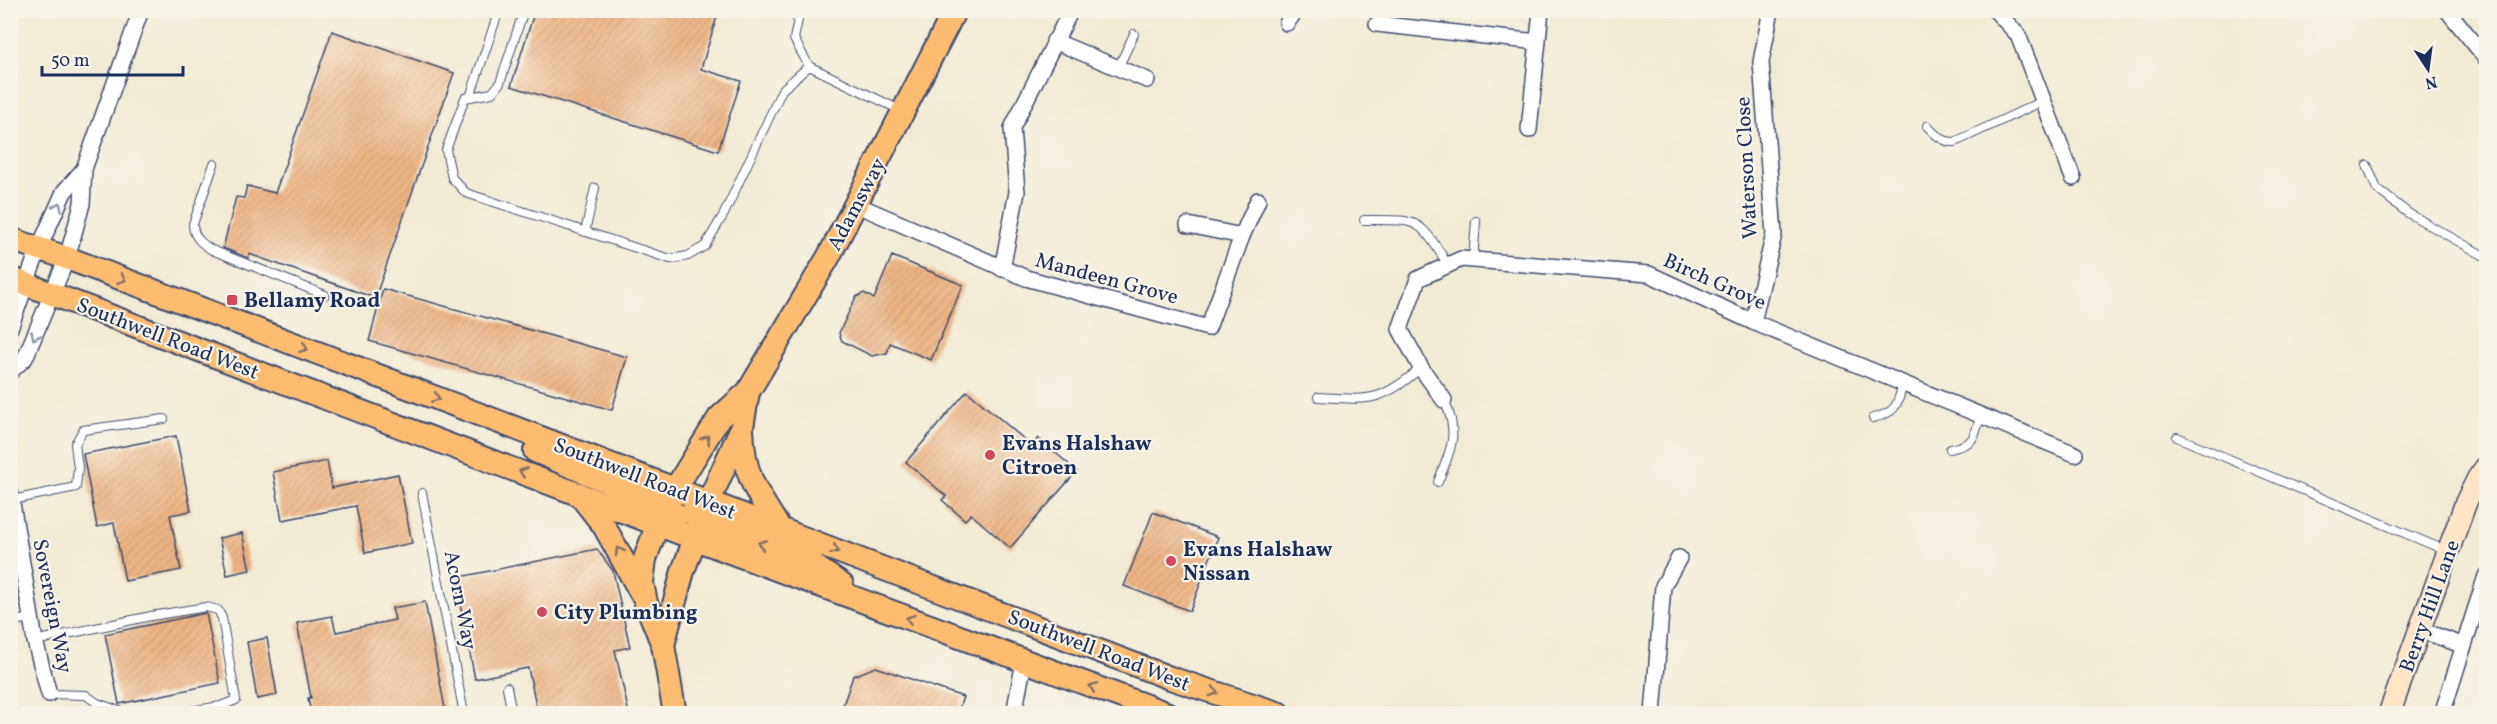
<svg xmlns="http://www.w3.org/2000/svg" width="2497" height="724" font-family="Vollkorn,serif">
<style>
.building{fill:url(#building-hatch)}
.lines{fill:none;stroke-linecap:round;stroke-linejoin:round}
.lane-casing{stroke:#3b4b70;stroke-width:10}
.street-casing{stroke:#3b4b70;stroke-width:18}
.secondary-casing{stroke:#3b4b70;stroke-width:24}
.primary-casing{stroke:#3b4b70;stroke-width:26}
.lane{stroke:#fff;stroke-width:8}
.street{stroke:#fff;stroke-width:15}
.secondary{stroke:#ffe4c6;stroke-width:21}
.primary{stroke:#febc70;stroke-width:22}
.oneway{stroke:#8d97ae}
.oneway2{stroke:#816e66}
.poi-dot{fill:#d1495b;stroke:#f7f3e8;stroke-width:2}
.labels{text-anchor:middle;stroke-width:4.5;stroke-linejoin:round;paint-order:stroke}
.street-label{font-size:21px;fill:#1b2f5e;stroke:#f7f3e8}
.poi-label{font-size:21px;font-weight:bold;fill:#1b2f5e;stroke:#f7f3e8;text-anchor:start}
</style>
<defs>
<pattern id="building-hatch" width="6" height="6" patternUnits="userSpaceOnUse" patternTransform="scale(1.5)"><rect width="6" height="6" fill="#edb482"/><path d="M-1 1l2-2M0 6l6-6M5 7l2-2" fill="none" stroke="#cb9b73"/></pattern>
</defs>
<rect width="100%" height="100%" fill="#f7f3e8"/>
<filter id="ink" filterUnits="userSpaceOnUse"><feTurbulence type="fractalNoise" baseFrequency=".0167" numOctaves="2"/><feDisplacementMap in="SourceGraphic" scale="12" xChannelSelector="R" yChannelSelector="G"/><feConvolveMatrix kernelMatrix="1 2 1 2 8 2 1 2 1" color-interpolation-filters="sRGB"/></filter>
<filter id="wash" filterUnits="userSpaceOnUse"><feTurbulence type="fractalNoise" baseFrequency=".008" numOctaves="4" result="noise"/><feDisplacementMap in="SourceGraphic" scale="24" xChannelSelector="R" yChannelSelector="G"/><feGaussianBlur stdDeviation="1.35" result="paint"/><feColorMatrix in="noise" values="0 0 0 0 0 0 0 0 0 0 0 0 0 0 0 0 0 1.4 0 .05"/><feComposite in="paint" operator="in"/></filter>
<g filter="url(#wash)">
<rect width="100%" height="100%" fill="#f1ead4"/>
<g id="blocks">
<g class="building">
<path d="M535 10H719L701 69 741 81 718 151 511 86Z"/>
<path d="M332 31 454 73 375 298 249 254 248 258 223 248 236 197 244 198 247 186 275 193Z"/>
<path d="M892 256 963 285 931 360 890 343 887 353 872 356 842 341 839 333 856 297 864 293 874 299Z"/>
<path d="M383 289 627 357 612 410 369 341Z"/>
<path d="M967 391 1032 446 1038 438 1077 471 1010 548 971 514 965 520 942 500 946 496 906 462Z"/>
<path d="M176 436 191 511 170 515 181 570 125 581 114 523 97 527 83 454Z"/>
<path d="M327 461 332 488 398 474 412 543 365 553 356 506 282 520 273 472Z"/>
<path d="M1153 512 1218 537 1190 611 1124 586Z"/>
<path d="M242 533 250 570 227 575 219 538Z"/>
<path d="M597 549 613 571 630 647 615 650 629 714H538L528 668 475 679 455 578Z"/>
<path d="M425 602 446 714H311L308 698H311L297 623 332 616 336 632 395 620 392 608Z"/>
<path d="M206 613 220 683 119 704 105 634Z"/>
<path d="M267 638 277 695 257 699 247 642Z"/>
<path d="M876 667 963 697 957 714H857L842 708 853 676Z"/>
</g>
</g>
</g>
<g filter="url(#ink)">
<use href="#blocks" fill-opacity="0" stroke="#3b4b70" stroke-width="1.5"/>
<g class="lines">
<g class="lane-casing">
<g id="lane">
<path d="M524 10 500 83 492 93 465 98 446 150 452 178 466 193 670 259 688 256 705 246 724 214 782 90 809 66"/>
<path d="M800 10 794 39 809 66 900 110"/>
<path d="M1118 68 1134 34"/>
<path d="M470 97 499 10"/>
<path d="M1927 126C1935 134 1943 143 1955 142L2043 101"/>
<path d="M214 164 193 224C193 237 202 244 212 250L325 295"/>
<path d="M2367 165 2377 189 2408 213 2486 257"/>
<path d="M1364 220C1420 220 1418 217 1448 265"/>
<path d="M585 232 595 188"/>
<path d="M1473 260 1476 221"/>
<path d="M1318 397C1371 400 1379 403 1421 368"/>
<path d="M1873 418C1897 412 1897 406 1903 383"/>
<path d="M2177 437 2447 551"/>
<path d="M1950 449C1976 443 1973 439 1981 415"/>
<path d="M1438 482C1451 449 1460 434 1444 400"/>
<path d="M422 493 464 714"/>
<path d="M12 500 76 487 78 468 75 444 83 430 164 419"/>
<path d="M10 623 31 617"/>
<path d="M35 641 151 616 206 607 218 610 222 618 236 700 221 706 172 714"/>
<path d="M507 687 512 714"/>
<path d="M49 694 86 695 97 703 128 714"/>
</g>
</g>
<g class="street-casing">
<g id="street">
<path d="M1995 10 2018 35 2073 178"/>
<path d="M2447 10 2486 58"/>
<path d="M1287 23 1296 10"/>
<path d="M1377 24 1538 42"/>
<path d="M1054 41 1147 80"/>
<path d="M1529 130 1541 10"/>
<path d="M857 205 1026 278 1208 328 1242 236 1188 225"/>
<path d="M1242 236 1258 200"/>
<path d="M1002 269 1017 192 1012 128 1071 10"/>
<path d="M1753 322 1774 234 1761 62 1771 10"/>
<path d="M10 328 39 248 64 192 84 169"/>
<path d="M10 372 25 358 67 258 82 204 84 169 141 10"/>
<path d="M1444 400 1421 368 1400 329 1418 279 1461 259 1649 274 1753 322 2075 454"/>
<path d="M10 491 35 641 49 694"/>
<path d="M2421 630 2464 646"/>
<path d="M1014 714 1024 661"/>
<path d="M1653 714 1663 586 1679 558"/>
<path d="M2442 714 2486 576"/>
</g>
</g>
<g class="secondary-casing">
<path id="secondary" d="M2389 714 2466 502 2478 478 2486 467"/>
</g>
<g class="primary-casing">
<g id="primary">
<path d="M10 239 67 258 397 383 1170 678 1280 714"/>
<path d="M10 278 738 555 1168 714"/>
<path d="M742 429C744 477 755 490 780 529"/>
<path d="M535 451 666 507 677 515"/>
<path d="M579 494 604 526 641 593"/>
<path d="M691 513 702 521 813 565 842 585"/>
<path d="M663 645 683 571 709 501 742 427 748 392"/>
<path d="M675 714 663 645 646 603 642 583 645 559 658 523 675 489 719 418 748 392 829 256 955 10"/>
</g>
</g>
<use href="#lane" class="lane"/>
<use href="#street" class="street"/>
<use href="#secondary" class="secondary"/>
<use href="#primary" class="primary"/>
</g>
<defs><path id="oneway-chevron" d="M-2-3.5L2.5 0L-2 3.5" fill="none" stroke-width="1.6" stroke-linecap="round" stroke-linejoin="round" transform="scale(1.5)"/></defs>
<g class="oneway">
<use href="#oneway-chevron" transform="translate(58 206) rotate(-66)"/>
<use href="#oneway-chevron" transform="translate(35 336) rotate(114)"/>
</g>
<g class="oneway2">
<use href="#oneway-chevron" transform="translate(122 279) rotate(21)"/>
<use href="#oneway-chevron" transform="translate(304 348) rotate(21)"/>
<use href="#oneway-chevron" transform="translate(436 398) rotate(22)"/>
<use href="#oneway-chevron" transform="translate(706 439) rotate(-58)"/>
<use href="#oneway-chevron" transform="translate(523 472) rotate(-159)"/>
<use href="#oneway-chevron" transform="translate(762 544) rotate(-159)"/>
<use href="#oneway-chevron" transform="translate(835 550) rotate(21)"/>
<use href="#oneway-chevron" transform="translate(619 551) rotate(-119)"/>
<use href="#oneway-chevron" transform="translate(910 619) rotate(-160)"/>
<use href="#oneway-chevron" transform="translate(1093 687) rotate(-159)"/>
<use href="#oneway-chevron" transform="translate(1214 692) rotate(18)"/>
</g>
</g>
<g class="poi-dot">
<rect x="226" y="294" width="12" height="12" rx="3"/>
<circle cx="990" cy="455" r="6"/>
<circle cx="1171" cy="561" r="6"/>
<circle cx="542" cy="612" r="6"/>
</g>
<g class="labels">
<g class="street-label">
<text transform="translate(1746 168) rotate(-93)" y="7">Waterson Close</text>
<text transform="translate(856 204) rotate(-62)" y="7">Adamsway</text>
<text transform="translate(1107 278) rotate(15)" y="7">Mandeen Grove</text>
<text transform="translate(1715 281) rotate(24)" y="7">Birch Grove</text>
<text transform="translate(168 338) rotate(21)" y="7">Southwell Road West</text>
<text transform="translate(645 478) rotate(21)" y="7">Southwell Road West</text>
<text transform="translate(461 600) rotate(79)" y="7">Acorn Way</text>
<text transform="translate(53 606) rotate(79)" y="7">Sovereign Way</text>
<text transform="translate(2429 606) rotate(-70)" y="7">Berry Hill Lane</text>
<text transform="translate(1099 650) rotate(21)" y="7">Southwell Road West</text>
</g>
<g class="poi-label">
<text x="244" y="307">Bellamy Road</text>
<text x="1002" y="450">Evans Halshaw<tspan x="1002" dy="24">Citroen</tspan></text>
<text x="1183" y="556">Evans Halshaw<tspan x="1183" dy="24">Nissan</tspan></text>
<text x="554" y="619">City Plumbing</text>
</g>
</g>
<rect width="2497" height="724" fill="none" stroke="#f7f3e8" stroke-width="36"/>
<g transform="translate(2428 69) rotate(167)" stroke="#f7f3e8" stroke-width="4.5" paint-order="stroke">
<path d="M0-4.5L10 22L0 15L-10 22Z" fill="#1b2f5e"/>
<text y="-9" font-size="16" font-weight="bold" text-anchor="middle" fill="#1b2f5e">N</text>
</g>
<path d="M42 66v9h141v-9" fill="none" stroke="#1b2f5e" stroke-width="3"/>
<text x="51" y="66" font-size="18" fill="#1b2f5e" stroke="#f7f3e8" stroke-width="4.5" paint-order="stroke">50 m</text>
</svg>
